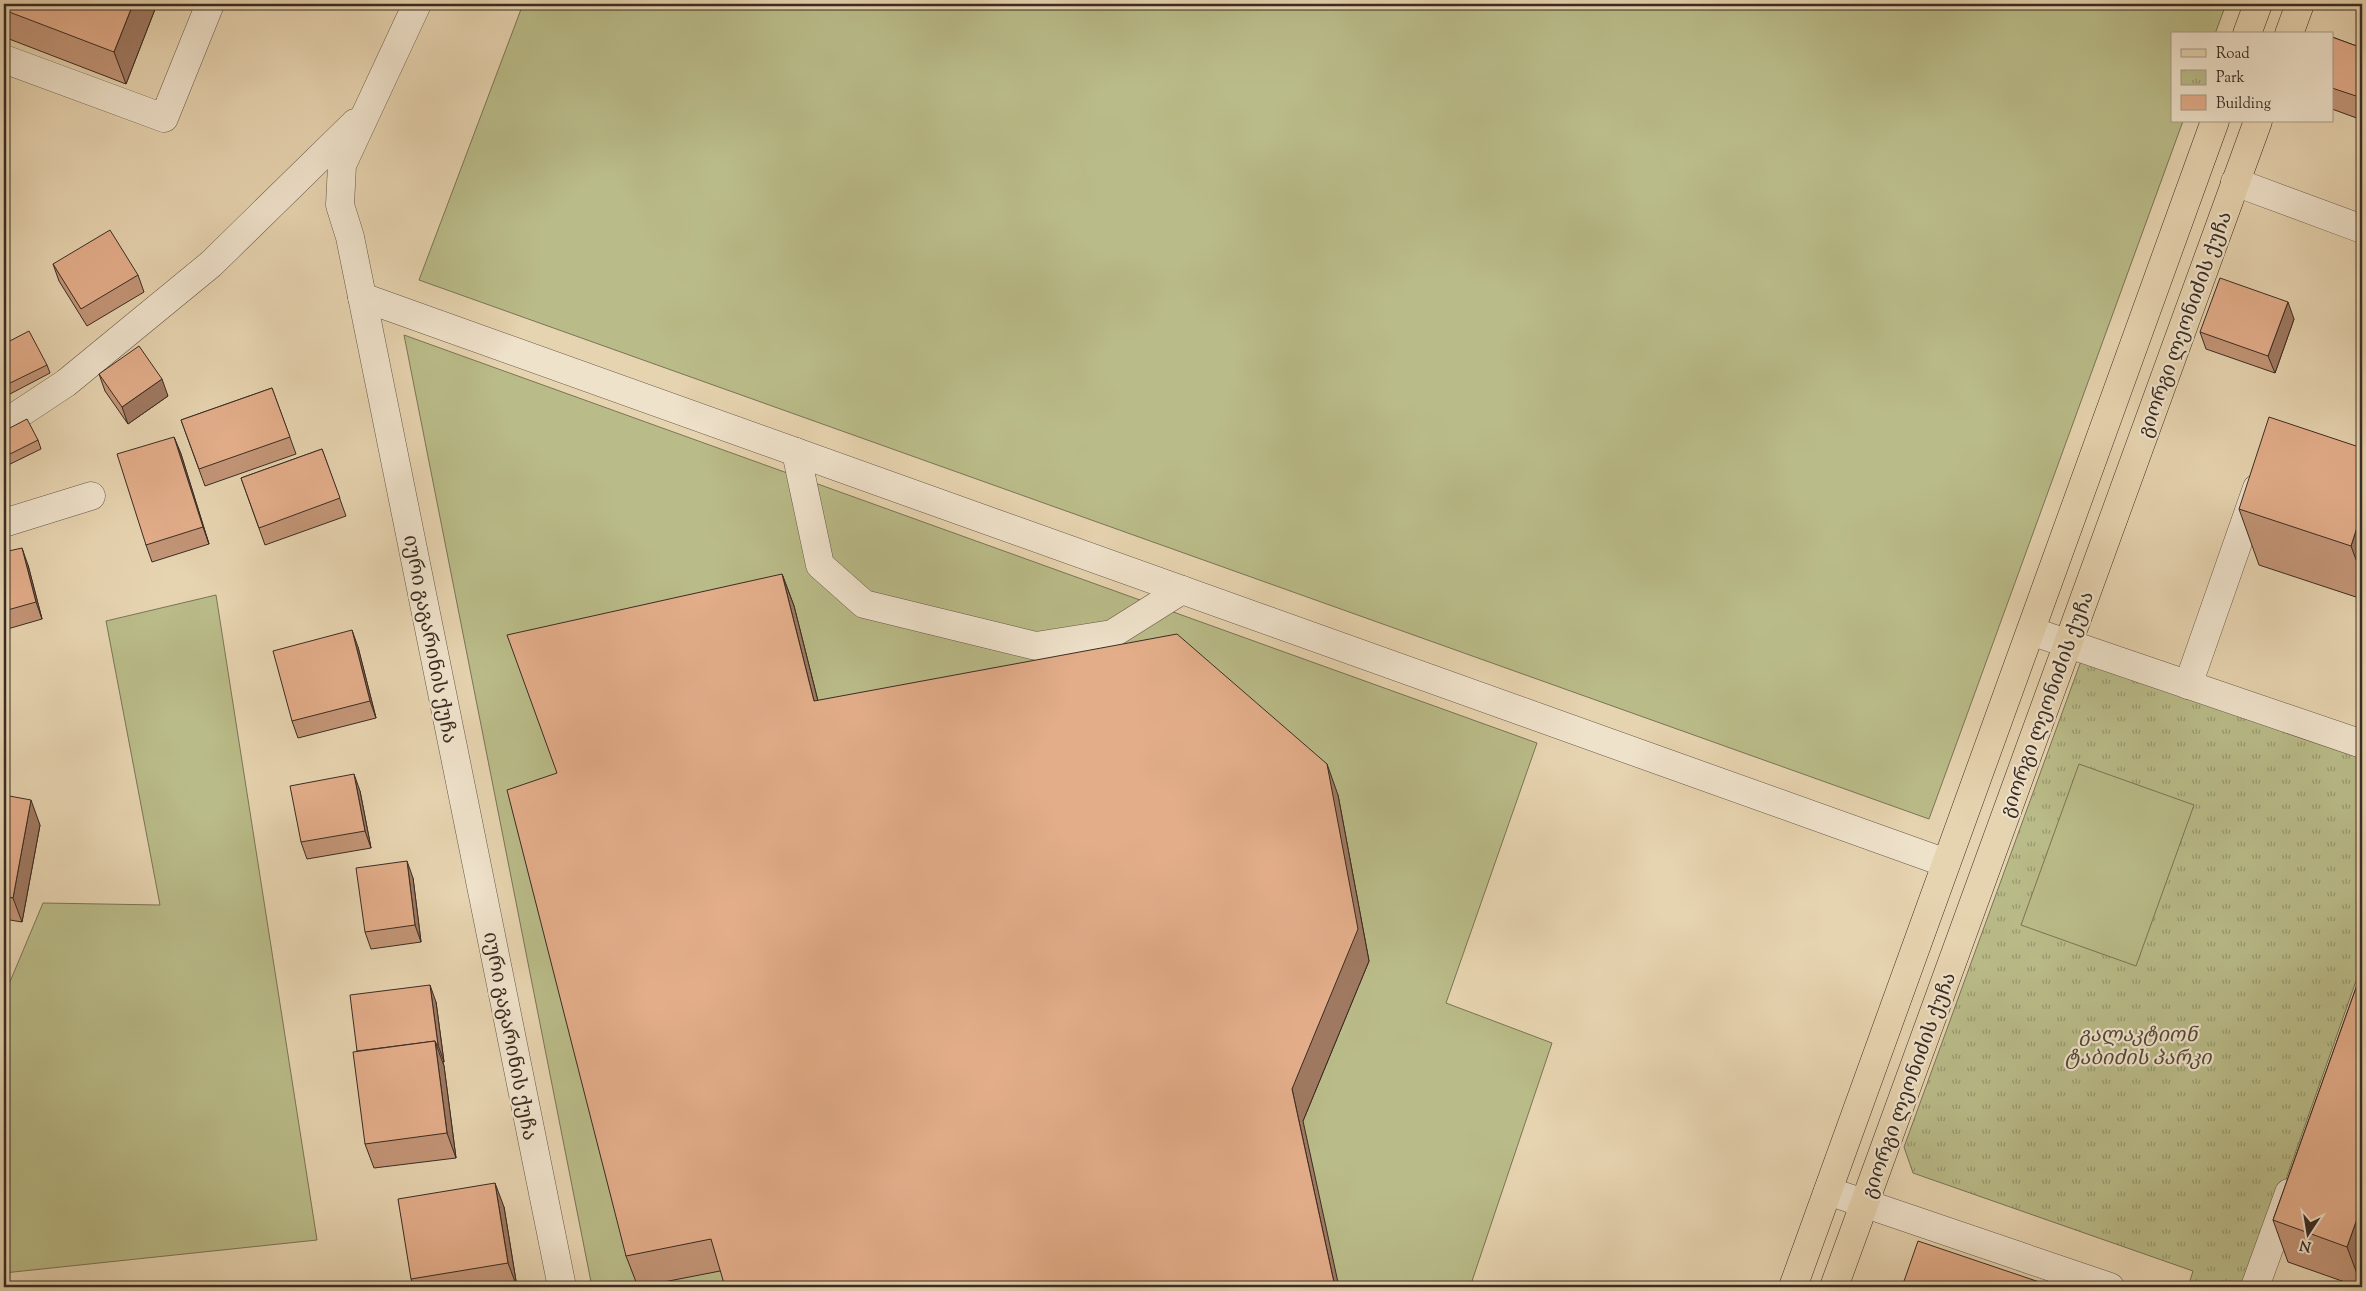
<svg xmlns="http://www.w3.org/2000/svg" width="2366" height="1291" font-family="'Sorts Mill Goudy','Noto Serif Georgian',serif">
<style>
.park{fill:url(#park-tufts);stroke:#7a7456}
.garden{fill:#b9bb88;stroke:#7a7456}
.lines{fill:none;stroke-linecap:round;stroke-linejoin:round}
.minor-casing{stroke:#655646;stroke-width:29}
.major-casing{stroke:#3a2c23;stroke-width:29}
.path{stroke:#3a2c23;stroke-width:3;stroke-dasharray:4 2.5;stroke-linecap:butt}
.minor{stroke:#efe2cb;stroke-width:28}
.major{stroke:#e6d3af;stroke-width:28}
.wall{fill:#c39577;stroke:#3a2c23}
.shaded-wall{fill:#9f7961;stroke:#3a2c23}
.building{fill:#e3ad8a;stroke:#3a2c23}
.labels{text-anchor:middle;stroke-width:4.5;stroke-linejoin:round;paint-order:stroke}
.street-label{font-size:20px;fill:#3a2c23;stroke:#efe2cb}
.park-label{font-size:20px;font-style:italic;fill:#534937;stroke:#efe2cb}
</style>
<defs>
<pattern id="park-tufts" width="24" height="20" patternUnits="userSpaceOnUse" patternTransform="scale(1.25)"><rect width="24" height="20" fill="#b9bb88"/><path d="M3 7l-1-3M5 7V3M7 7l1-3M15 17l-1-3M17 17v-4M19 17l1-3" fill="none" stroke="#97986f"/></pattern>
</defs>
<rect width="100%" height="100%" fill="#e6d3af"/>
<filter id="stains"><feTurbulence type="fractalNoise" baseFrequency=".004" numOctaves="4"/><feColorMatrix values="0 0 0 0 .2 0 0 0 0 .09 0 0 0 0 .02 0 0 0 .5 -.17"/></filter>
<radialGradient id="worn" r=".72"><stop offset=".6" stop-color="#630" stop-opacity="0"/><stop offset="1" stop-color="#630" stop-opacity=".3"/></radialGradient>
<path class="park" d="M2081 661 2362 756V964L2248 1287H2188L2193 1271 1913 1173 1904 1147Z"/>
<g class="garden">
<path d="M523 4H2226L2215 34H2172V121H2183L1929 819 419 280Z"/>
<path d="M404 335 1537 743 1446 1003 1552 1043 1470 1287H592Z"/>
<path d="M216 595 317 1240 4 1273V996L43 903 160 905 106 621Z"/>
<path d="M2079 764 2194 805 2136 966 2021 925Z"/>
</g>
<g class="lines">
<g class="minor-casing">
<g id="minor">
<path d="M417 4 342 165 340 205 350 237 562 1287"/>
<path d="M4 59 164 118 210 4"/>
<path d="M2235 182 2362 229"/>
<path d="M362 297 1946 863"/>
<path d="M4 424 66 383 211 264 355 123"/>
<path d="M796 452 820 565 864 604 1036 646 1112 634 1182 590"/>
<path d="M4 523 91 496"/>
<path d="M2031 631 2362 744"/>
<path d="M2188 685 2257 488"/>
<path d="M1828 1191 2110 1287"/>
<path d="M2255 1287 2289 1193"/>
</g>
</g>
<g class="major-casing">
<g id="major">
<path d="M2247 34 2258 4"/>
<path d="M2289 34 2300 4"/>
<path d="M1793 1287 2215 121"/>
<path d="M1834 1287 2258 121"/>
</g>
</g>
<path class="path" d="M2353 4 2362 7"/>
<use href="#minor" class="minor"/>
<use href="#major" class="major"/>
</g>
<g class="wall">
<path d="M4 4H157L126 84 4 37Z"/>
<path d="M2332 37 2362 48V120L2332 109Z"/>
<path d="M53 264 138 275 144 292 87 326 59 281Z"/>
<path d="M2294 319 2275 373 2206 349 2200 332Z"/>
<path d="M4 344 47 365 50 373 10 394 4 383Z"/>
<path d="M99 374 168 396 128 424 105 391Z"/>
<path d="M272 388 296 454 205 486 181 420Z"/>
<path d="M4 399 9 411 4 414Z"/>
<path d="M4 431 38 440 41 449 4 467Z"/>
<path d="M174 437 181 454 209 544 152 562 146 545Z"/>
<path d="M2362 448V599L2259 565 2239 509Z"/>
<path d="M322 449 346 516 265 545 241 478Z"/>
<path d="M4 552 28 565 42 619 4 630Z"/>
<path d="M782 574 794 606 818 701 1338 795 1369 961 1303 1121 720 1271 638 1287 626 1256Z"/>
<path d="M358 647 376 718 298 738 292 721Z"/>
<path d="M360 791 371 848 307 859 301 842Z"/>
<path d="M4 795 40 825 22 922 4 919Z"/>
<path d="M413 878 421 942 371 949 365 932Z"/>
<path d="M2362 971V1287H2359L2288 1262 2273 1220Z"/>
<path d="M436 1002 444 1062H443L444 1066 456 1158 374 1168 365 1144Z"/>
<path d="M504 1207 517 1287H414L411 1279Z"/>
</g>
<g class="shaded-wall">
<path d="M133 4H157L126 84 114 52Z"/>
<path d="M2288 302 2294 319 2275 373 2268 356Z"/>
<path d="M162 379 168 396 128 424 122 407Z"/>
<path d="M174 437 181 454 209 544 203 527Z"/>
<path d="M2362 512V576L2351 546Z"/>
<path d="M22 548 28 565 42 619 36 602Z"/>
<path d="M782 574 794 606 826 733 814 701Z"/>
<path d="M352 630 358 647 376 718 370 701Z"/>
<path d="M4 688 6 695 4 735Z"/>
<path d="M1327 764 1338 795 1369 961 1303 1121 1339 1287H1335L1292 1089Z"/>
<path d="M354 774 360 791 371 848 365 831Z"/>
<path d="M31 800 40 825 22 922 13 898Z"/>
<path d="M407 861 413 878 421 942 415 925Z"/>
<path d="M430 985 436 1002 444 1062 438 1045Z"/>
<path d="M435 1041 444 1066 456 1158 447 1133Z"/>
<path d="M495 1183 504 1207 517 1287 508 1263Z"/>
<path d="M2362 1205V1287L2347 1247Z"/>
</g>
<g class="building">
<path d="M4 4H133L114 52 4 10Z"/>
<path d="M2332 37 2362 48V98L2332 88Z"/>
<path d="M110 230 138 275 81 309 53 264Z"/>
<path d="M2220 278 2288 302 2268 356 2200 332Z"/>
<path d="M29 331 47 365 6 385 4 381V344Z"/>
<path d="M139 346 162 379 122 407 99 374Z"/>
<path d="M272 388 290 437 199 469 181 420Z"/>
<path d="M2269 417 2362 448V512L2351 546 2239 509Z"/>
<path d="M27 419 38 440 4 457V431Z"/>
<path d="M174 437 203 527 146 545 117 454Z"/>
<path d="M322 449 340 498 259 528 241 478Z"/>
<path d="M22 548 36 602 4 611V552Z"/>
<path d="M782 574 814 701 1177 634 1327 764 1358 929 1292 1089 1335 1287H725L711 1239 626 1256 507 790 557 773 507 635Z"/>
<path d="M352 630 370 701 292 721 273 651Z"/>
<path d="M354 774 365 831 301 842 290 786Z"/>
<path d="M4 795 31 800 13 898 4 896Z"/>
<path d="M407 861 415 925 365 932 356 868Z"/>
<path d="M2362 971V1205L2347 1247 2273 1220Z"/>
<path d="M430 985 438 1045H437L435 1041 357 1051 350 995Z"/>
<path d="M435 1041 447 1133 365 1144 353 1052Z"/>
<path d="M495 1183 508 1263 411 1279 398 1199Z"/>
<path d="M1918 1241 2054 1287H1902Z"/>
<rect x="4" y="1283" width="49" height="4"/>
</g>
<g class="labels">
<g class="street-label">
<text transform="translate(2184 324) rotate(-70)" y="7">გიორგი ლეონიძის ქუჩა</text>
<text transform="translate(431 639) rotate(79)" y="7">იური გაგარინის ქუჩა</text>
<text transform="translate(2046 704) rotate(-70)" y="7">გიორგი ლეონიძის ქუჩა</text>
<text transform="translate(511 1036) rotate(79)" y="7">იური გაგარინის ქუჩა</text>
<text transform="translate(1908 1085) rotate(-70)" y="7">გიორგი ლეონიძის ქუჩა</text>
</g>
<g class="park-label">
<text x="2138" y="1041">გალაკტიონ<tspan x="2138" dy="23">ტაბიძის პარკი</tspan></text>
</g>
</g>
<rect width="2366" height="1291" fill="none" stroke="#e6d3af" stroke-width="20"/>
<rect x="5" y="5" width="2356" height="1281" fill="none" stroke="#3a2c23" stroke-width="2.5"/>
<rect x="10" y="10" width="2346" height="1271" fill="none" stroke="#3a2c23"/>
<rect x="2171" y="32" width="162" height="90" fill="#efe2cb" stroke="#a79988"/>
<rect x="2181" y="49" width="25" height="8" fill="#e6d3af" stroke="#a79988"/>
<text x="2216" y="58" font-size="15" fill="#3a2c23">Road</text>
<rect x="2181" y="70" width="25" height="15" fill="url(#park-tufts)" stroke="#a79988"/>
<text x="2216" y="82" font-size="15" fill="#3a2c23">Park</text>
<rect x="2181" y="95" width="25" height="15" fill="#e3ad8a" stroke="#a79988"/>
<text x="2216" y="108" font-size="15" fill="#3a2c23">Building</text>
<g transform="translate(2308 1234) rotate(192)" stroke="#efe2cb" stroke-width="4" paint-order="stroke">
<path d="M0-4L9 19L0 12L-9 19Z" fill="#3a2c23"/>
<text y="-8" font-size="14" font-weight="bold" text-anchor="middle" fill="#3a2c23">N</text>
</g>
<rect width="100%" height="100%" filter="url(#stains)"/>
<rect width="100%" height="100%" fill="url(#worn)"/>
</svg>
